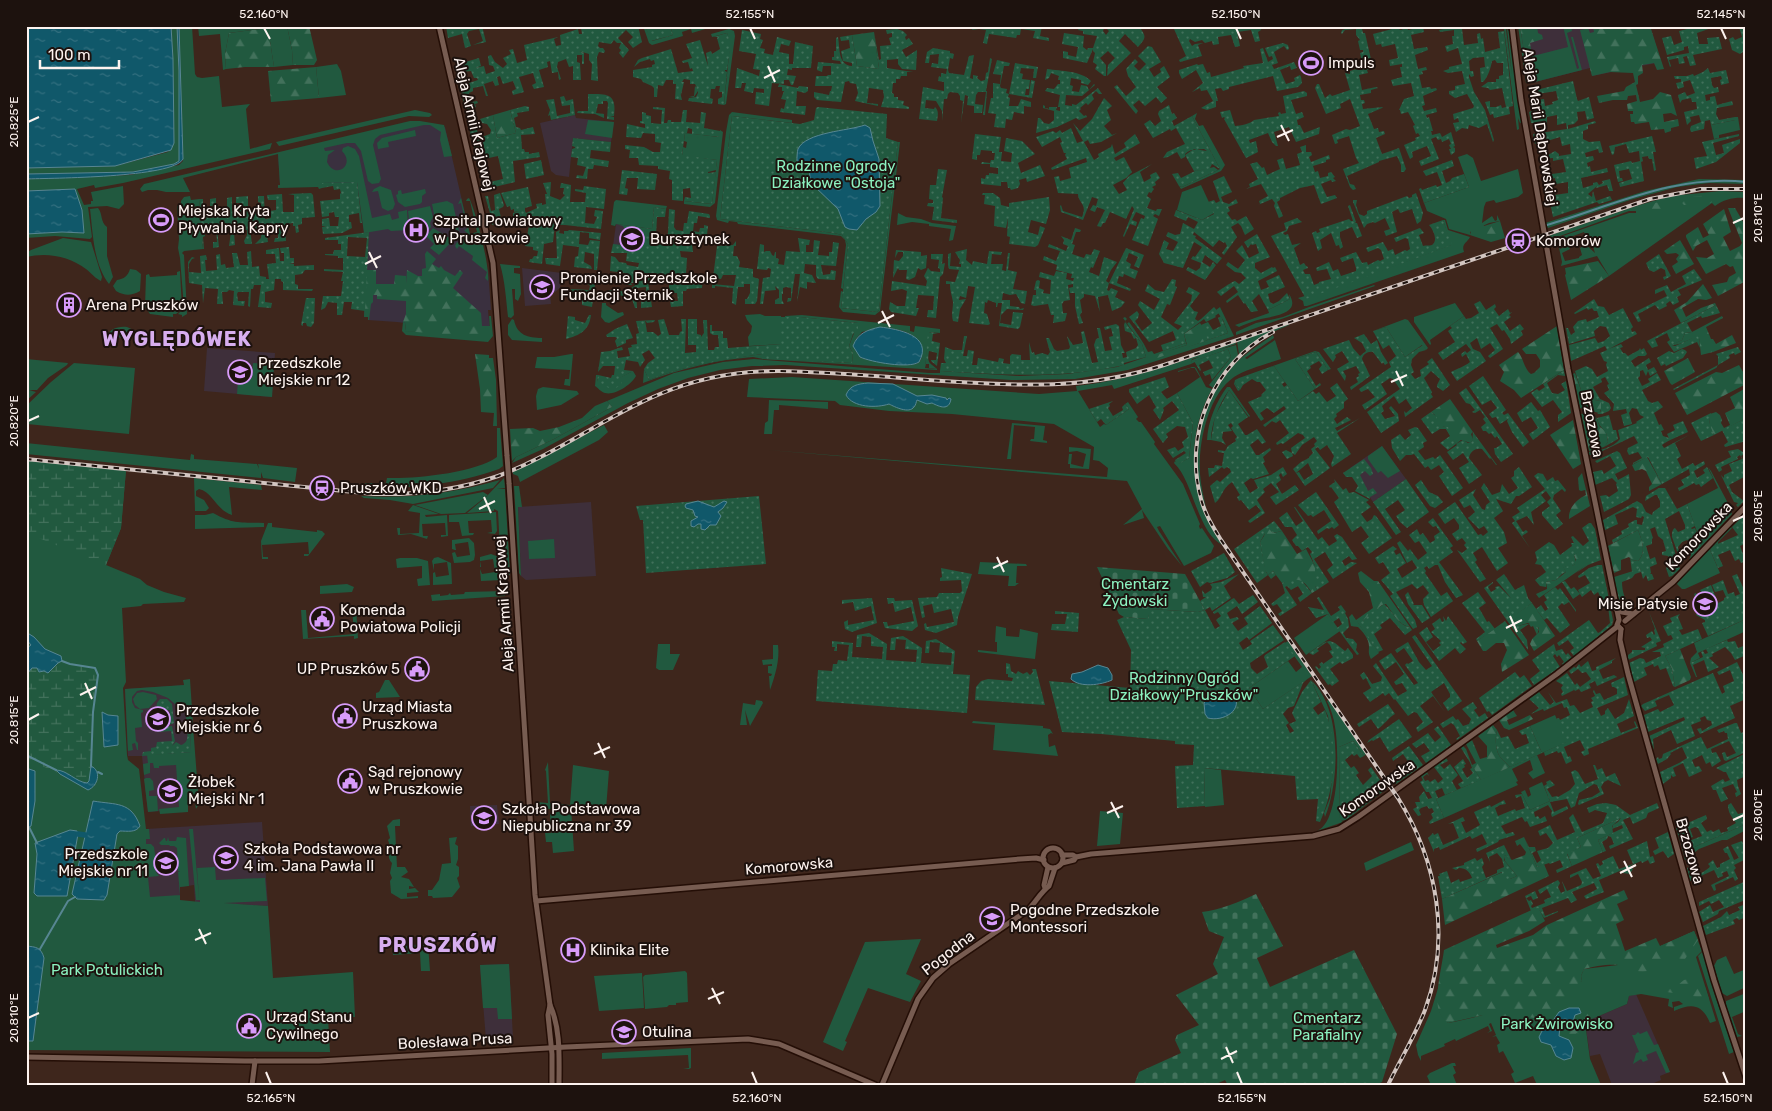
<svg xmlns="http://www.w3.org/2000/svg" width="1772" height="1111" font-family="Rubik,sans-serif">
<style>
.education{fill:#3e2f3a}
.medical{fill:#3a303f}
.green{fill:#21593f;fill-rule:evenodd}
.forest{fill:url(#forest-firs)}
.wetland{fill:url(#wetland-marsh)}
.cemetery{fill:url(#cemetery-stones)}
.garden{fill:url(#garden-dots);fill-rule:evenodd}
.water{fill:url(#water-ripples);stroke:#578692}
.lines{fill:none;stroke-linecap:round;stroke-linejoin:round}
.stream{stroke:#578692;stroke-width:2}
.canal{stroke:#10586a;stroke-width:5.5}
.tertiary-casing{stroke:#240e06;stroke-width:8}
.tertiary{stroke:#775c51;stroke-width:5}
.rail-casing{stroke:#d2c5c0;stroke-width:4}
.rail{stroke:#1d120e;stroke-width:2;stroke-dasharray:5.5;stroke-linecap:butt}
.tertiary-bridge-casing{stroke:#240e06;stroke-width:8;stroke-linecap:butt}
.tertiary-bridge{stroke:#775c51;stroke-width:5}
.ticks{fill:none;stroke:#fdf3ef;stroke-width:2}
.labels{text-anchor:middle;stroke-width:4;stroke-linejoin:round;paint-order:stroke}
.poi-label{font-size:15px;fill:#fdf3ef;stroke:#1d120e;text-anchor:start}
.street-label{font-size:15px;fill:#fdf3ef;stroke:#1d120e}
.park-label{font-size:15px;fill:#8cf2c0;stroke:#1d120e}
.district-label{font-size:20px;font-weight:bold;letter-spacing:1px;fill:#d7aeef;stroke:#1d120e}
.neatline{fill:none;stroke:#fdf3ef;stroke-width:2}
.ticks-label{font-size:12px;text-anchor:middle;fill:#fdf3ef}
</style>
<defs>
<pattern id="forest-firs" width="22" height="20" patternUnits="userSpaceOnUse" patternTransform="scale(1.25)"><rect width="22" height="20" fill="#21593f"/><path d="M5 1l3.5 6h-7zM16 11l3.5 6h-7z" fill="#42715b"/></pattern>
<pattern id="wetland-marsh" width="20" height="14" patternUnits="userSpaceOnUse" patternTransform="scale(1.25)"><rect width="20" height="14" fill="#21593f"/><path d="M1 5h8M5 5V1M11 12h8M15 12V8" fill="none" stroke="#42715b"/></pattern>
<pattern id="cemetery-stones" width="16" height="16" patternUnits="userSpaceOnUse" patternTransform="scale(1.25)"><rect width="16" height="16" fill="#21593f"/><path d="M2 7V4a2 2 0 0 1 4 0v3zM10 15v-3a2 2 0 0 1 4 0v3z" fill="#42715b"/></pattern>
<pattern id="garden-dots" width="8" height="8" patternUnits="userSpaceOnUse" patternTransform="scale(1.25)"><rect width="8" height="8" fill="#21593f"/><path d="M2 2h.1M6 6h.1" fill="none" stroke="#42715b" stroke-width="1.8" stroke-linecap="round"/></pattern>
<pattern id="water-ripples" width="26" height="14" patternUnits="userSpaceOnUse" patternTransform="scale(1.25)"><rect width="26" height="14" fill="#10586a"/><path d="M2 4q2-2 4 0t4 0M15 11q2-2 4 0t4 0" fill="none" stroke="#347080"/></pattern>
</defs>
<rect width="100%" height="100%" fill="#3e261c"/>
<g class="education">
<path d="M1533 26H1650L1661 62 1592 76 1590 68 1531 83 1530 78H1527L1521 29Z"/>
<path d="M575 115 576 118 614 122 611 142 573 138 569 177 556 175 551 171 540 123Z"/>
<path d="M616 224 652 229 650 250 613 246Z"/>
<path d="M522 268 562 273 560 288 555 292 550 293 551 304 525 306Z"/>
<path d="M207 348 275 353 272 397 204 391Z"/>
<path d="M1382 446 1406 479 1373 502 1350 468Z"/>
<path d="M591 502 596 576 526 580 521 576 518 507Z"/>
<path d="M187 685 195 803H187L188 809 148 812 142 756H128L125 689Z"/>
<path d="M497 805 499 824 471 826 470 806Z"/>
<path d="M262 822 268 906 195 902 194 885 180 887V901L144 899 146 829Z"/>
<path d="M509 964 513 1038 502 1040H486L480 965Z"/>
<path d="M1636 994 1670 1072 1660 1076 1661 1080 1649 1085H1612L1600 1054 1590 1056 1585 1022 1627 1004 1629 996Z"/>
</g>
<path class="medical" d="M423 123 445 127 476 261 488 270 491 310H488L490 333 397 322 368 320V317H364L369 232 364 233 357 183 280 185 278 154Z"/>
<g class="green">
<path d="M171 26H177L179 71V161L174 164 133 172 26 174V168L115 166 168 152 174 143 173 59Z"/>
<path d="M179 26H192L195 74 197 77 202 78 219 76 222 107 250 104 246 109 250 149 272 143 270 149 123 183 95 188 94 185 77 189 84 205 91 204V201H93L91 192 123 186 124 204 119 209 107 206 88 207 92 237 90 239 55 236 26 238V234L62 232 84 233 75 189 26 191V179L130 175 179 165 183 161Z"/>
<path d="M198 26H259L260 29 229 33 225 54 226 69 223 70 220 34 199 36Z"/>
<path d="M265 26H287L292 50 293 65 274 67 268 28 266 29Z"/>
<path d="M643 26H645L652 41 673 35 670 26H695V28L712 27 692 33 691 29 682 32 683 36 652 45 649 43Z"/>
<path d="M1518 26H1520L1524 51 1531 49 1533 56 1568 47 1563 26H1571L1572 31 1567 33 1577 69 1579 68 1571 37H1573L1582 70 1531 83 1530 78H1527V83H1526Z"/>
<path d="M729 29 734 31 735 36 726 104 724 105 730 44 727 33 712 37 711 34Z"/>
<path d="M1504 29H1506L1512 75 1507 29 1510 32 1511 41 1523 122 1520 123 1518 118 1519 129 1517 130Z"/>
<path d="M337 64 341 71 346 95 319 98 316 67Z"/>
<path d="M415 110 430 113 432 115 429 117 409 116 279 146 276 142Z"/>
<path d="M732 112 792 120V123L732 116 720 219 834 233 842 235 848 244 843 289 841 288 846 245 845 240 841 236 738 224 737 222 729 221 728 223 717 220 716 216 726 132 729 115Z"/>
<path d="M1197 113 1195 119 1199 126 1203 125 1225 165 1221 171 1181 189 1179 186 1182 187 1220 169 1192 116Z"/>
<path d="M1735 117H1738L1740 130 1719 135V138L1714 139 1711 125 1735 120Z"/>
<path d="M588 120 614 122 612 138 585 134Z"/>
<path d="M410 121H420L444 125 452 156 444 157 440 140 441 132 430 125H424L380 135 375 139 373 145 381 179 379 183 372 184 368 181 361 151 355 143H347L324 148 325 151 335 150 328 155 327 162C335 180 356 165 342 151L343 148 348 146 355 149 359 156 372 218 390 214 392 220 399 218 398 212 407 210 408 230 391 231 388 229 364 233 357 182 322 183V188L319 189 318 187 278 188V185H280L278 154 183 178 190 192H166L157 190H148L142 192 140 189 144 184Z"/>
<path d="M415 130 416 136 388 142 389 147 378 149 377 143 382 138Z"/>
<path d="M720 130 723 132 715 203 710 207 684 204V201L712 204 717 160 682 156 683 147 686 148 687 142 684 141 685 133 719 137Z"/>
<path d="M898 142H900L880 311 875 315 843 312 839 307 841 291 843 292 841 308 877 312 879 310Z"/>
<path d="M1467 154 1473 158 1481 181 1518 169 1523 193 1518 197C1510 199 1504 201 1496 203L1494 200 1486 202 1484 207 1482 223 1492 216 1495 221 1497 220V215L1500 221 1489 223 1470 232V235L1449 229 1446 219 1427 211 1424 203 1469 187 1458 157Z"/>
<path d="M1699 179 1746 180V184L1709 183 1677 187 1630 200 1548 228 1545 223 1645 191Z"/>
<path d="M1201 185 1214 213 1202 220 1177 210 1182 192Z"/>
<path d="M380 186 391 190 395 204 393 209 388 211 382 208 378 191 372 192 374 189Z"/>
<path d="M425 189 426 193 422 196V202L420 204 405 207 398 202 396 195 398 194V191L401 190 402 194Z"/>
<path d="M1721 191 1746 192V198C1735 197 1724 199 1715 206L1712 203 1609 276 1597 256 1561 266 1562 262 1557 238 1629 213H1636V211H1629L1607 219 1549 240 1548 236 1636 206 1671 196ZM1584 232 1586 236H1589L1590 237 1595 253 1583 242 1581 243 1582 247 1580 248 1582 255 1579 257V258L1565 261 1562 253 1570 249 1568 245 1560 249 1559 246 1567 243 1565 239Z"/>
<path d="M190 196 191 200 199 199 203 249 184 251 182 253 184 255 187 314 182 317V315L178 314 184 308 180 258 178 248 179 239 177 206 181 205V201L184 197Z"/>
<path d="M461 198 470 234 477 232 470 201H466L467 199 469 198C476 211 490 267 488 281L485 278 487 272 472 260 473 256 459 246 457 249 455 246 457 242 460 244 467 233 464 230 467 229 461 203 458 204Z"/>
<path d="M616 200 667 206 666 209 654 207 652 229 616 224 615 226 611 225 614 202Z"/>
<path d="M447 201 453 204 459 231 435 219 432 204Z"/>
<path d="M430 206 433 217 430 223 431 227 425 235 422 230 419 231 418 236 414 233V227H410L408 211Z"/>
<path d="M98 208C103 214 100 222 107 227V256L113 277 109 284C93 263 93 233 90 209Z"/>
<path d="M898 213 906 217 921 219 932 223 956 226 953 240 949 241 951 229 929 226V224L912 222 897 225Z"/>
<path d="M1443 220H1445L1448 230 1470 237C1467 243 1461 244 1464 252L1307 306H1304L1303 301 1298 298 1305 296 1306 298 1451 245Z"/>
<path d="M433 228 453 240 439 255 430 248 434 244 426 236Z"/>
<path d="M63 238 91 242 102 277 101 281C96 279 91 273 86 269 69 256 47 252 26 257V253L31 250Z"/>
<path d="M500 264 520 266V268H514V273L520 274 521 294 518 301 515 299V289H512L514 315 511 318 508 317C506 299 505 281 500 264Z"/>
<path d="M130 269 136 270 141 274 140 291C131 296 125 296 116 291L113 286 117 280C124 279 128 276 130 269Z"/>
<path d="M180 271 182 309 176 314H173V317L150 314 145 307 146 275 149 274 150 277 177 275V272Z"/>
<path d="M1374 285 1375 286 1236 335V332L1256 323 1283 317 1309 307Z"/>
<path d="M1289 294C1302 314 1273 316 1261 319 1253 321 1246 324 1239 327L1235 325 1269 313 1268 310 1290 299Z"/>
<path d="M602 303H606V305L618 313 623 312 624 315 609 323 605 322 601 317Z"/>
<path d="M1455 303 1464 316 1430 340 1431 344 1430 345 1414 322V317Z"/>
<path d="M1220 307 1234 336 1128 370 1075 379 1011 380 785 365 752 366 720 370 688 378 658 389 628 403 543 449 512 463 516 457 554 439 612 407 607 401 674 373 723 362 754 359 929 373H940V371L1019 376 1067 374 1117 367 1146 357 1142 344 1123 318 1125 317 1127 319 1125 321 1127 324 1129 322C1136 332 1143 341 1148 352L1152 351 1154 354 1186 343 1187 345 1169 351 1190 346 1228 333 1223 320 1216 310Z"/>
<path d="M760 314 765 316H781L782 344 749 346 748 337 751 332 752 326 747 320 745 315Z"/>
<path d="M802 315 910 326V331L914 332 915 326 940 329V333L929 332 925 368 937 369V370L763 359 753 357C715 360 679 369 643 383L644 369 649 380C686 365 723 359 762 354V358L852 363 853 353 849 346 858 323 800 317H785V316ZM880 327C896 329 922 331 922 353 922 357 921 361 918 363 909 368 869 361 860 357L856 339 862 332Z"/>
<path d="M489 316H491L493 336 488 342 406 335 402 331 403 322 406 323 405 331 490 333Z"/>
<path d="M512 319 514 320C517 335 528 338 542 338V342L512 340 508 335V325Z"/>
<path d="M1405 319 1408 320 1428 348 1426 350 1422 345 1405 357 1386 327 1373 331Z"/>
<path d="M1288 323 1289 325 1259 338 1239 354 1237 341Z"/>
<path d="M127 327 136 331 133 336C124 340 115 335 106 339 108 329 118 326 127 327Z"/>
<path d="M1273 335 1274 338 1245 358 1247 359 1275 340 1281 359C1267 364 1246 369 1234 377 1208 395 1198 443 1200 474 1201 487 1204 499 1207 512 1188 466 1197 409 1228 371 1241 356 1257 346 1273 335Z"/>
<path d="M1235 342 1236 344 1218 350 1236 345 1238 355 1225 370 1213 388 1206 383 1209 385 1231 357 1228 349 1195 361V362L1191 364 1192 360 1199 357 1192 359 1191 364 1114 389 1112 385 1078 391 1100 427 1104 424 1106 425 1129 409 1125 404 1128 402 1138 417 1136 419 1139 422H1141L1155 442 1154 444 1183 484 1200 524 1199 526 1200 529 1202 528 1214 546 1211 553 1184 566 1160 526 1157 527 1159 531 1182 566 1168 549 1142 510 1144 518 1123 525 1142 509 1127 481 768 450 1107 477 1108 468 1099 461 1093 460 1094 447 1054 424 952 414 889 411 840 405 835 401 747 397 749 379 792 377 1039 394 1077 391 1076 386C1132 380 1183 361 1235 342Z"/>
<path d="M1315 351 1319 352 1331 369 1328 370 1316 352 1295 359 1315 389 1298 401 1274 366 1235 384 1240 390 1238 391 1234 384 1235 380 1239 378Z"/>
<path d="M571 354H573L570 386 564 385 565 379H569L570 370 535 368 537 357H554Z"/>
<path d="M26 359 68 363 67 365 48 378 37 390H29L36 392 26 401Z"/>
<path d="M74 363 135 368 129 434 27 424 26 425V406L51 382Z"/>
<path d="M253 363 274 365 272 397 237 394 238 381 242 378H252Z"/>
<path d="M1193 367 1196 368 1206 387 1212 389C1183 442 1191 495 1223 545 1198 535 1193 480 1174 463L1175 461 1178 464 1189 458 1193 423 1177 393 1200 377 1194 367 1178 372V371Z"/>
<path d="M633 371 636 376C632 384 615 396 605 393 601 392 598 388 595 386L596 375H598L597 382 619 378Z"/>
<path d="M543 387 577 391 579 394 561 405 537 410 536 396 538 389Z"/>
<path d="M1227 387H1230L1250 416 1249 417 1229 390C1219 404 1211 424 1211 440H1207C1208 421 1216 402 1227 387Z"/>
<path d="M769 400 828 402V409L779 405V410H774L772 434H764L765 423 768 421Z"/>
<path d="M1012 423 1045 426 1043 440 1047 441V443L1030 441 1031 439H1034L1035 427 1014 425 1011 459H1007Z"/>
<path d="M604 425 608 432 599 440 520 482 518 476 513 474V472Z"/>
<path d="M497 428H500L503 466 499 469C450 486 406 489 355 488L358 485H365V483H386L387 478C414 479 475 473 497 457Z"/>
<path d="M26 443 190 460 191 454 194 455V459L257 464 259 469 258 464 297 468 295 482 263 478 261 472V478L26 454Z"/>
<path d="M1382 446 1400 471 1388 478 1381 471 1378 473 1368 459V456Z"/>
<path d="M1069 447 1091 449 1089 469 1070 468V464H1068L1069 454H1072L1071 464 1083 467 1086 454 1077 451 1069 452Z"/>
<path d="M26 460 126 470 121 528 106 565 140 579 147 585 164 592 186 598 184 602 143 604 141 606 122 608 126 682 123 688 127 755 128 760 139 769 146 829H149L150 839H146V844H151L154 847 156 861 159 860V849L160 874 155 871 159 876 148 877 150 897 180 895 178 872 180 871H178L177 848 174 846H170L169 845H161L159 843 164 838H165L166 841H167L168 837 169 841H176L177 837 186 838 189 886 180 887V900L200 902V900H196L189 829H193L199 898 197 868 215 867 216 880 265 878 267 901 224 903 268 906 273 978 353 972 355 1017 328 1018 330 1052 26 1050Z"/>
<path d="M1708 467 1711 471 1730 507 1732 514 1702 546 1687 504 1718 488Z"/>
<path d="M194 478 261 485 262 490 229 487 232 515C216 510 213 492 199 489L196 491V496L204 500 209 508 206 511H195Z"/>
<path d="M504 478 505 488 497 489H505L510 575 505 573 503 549H500L498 511 494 509V511L467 513 486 497Z"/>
<path d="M500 480 493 488 413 504 390 500 364 498 361 496C409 499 454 493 500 480Z"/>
<path d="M514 486H519L522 507H518L521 576 519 573Z"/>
<path d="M483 492 488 495 465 513 441 514 415 505Z"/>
<path d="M413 505 439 514 425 515 426 517 447 515 448 536 441 537V535H446L445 523 422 524 423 536H428L427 539 411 534 398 535 397 528H400V534L419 533 420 513 408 511Z"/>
<path d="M496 512 497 531 495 534 487 533 492 532 491 520 468 521 469 533H474L473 535 462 536 459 522H449V515Z"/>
<path d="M213 513C235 525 241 522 264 523V527L195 529V515H205Z"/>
<path d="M268 523H272V527L317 532V530L322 531 325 534 308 556H304V554H309L308 542 262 545 263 557H268V559H262L261 541Z"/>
<path d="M1729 526 1732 528 1718 542V544L1713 546 1710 550 1720 573 1685 589H1682L1677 584 1678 580Z"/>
<path d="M469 538 474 543 475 555 474 560 470 562 454 563 452 553 455 552 457 557 470 555 468 542 455 544 456 550H455L452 549V540Z"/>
<path d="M554 539 555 558 529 559 528 541Z"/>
<path d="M491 554 499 557 502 580 481 581 480 569 482 574 495 572 493 559 480 561 481 567H480V557Z"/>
<path d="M438 557 451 563 452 584 433 585V573L435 572 436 577 449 575 447 562 434 564V571L432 561 434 558Z"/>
<path d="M400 558H417L428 561 430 585 418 586 417 579 422 578V566L397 568 396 559Z"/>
<path d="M980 562 1026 564 1027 566H1017L1016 583H1019L1015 586H1008L1009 576 978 574Z"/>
<path d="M347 584 354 587 352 592 320 594V586Z"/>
<path d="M505 591V596L432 601 431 595 440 594V596L448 595 450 593 451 595 464 594 465 592Z"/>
<path d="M356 607 358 638 354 639V636L303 639 301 610H306L308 638 354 634 352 608H342Z"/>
<path d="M1328 614 1340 631 1306 655 1294 638Z"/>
<path d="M1746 619V631L1698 653 1700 658 1690 663 1691 658 1697 652 1694 643Z"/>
<path d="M996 626 1006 628V636L1019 637 1020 629 1038 633 1035 659 978 652V650L997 652V642H995Z"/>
<path d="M1288 641 1312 676 1263 709 1249 688 1288 661 1296 672 1302 667 1285 643Z"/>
<path d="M658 644H670V654H680L673 670H659L656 668Z"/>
<path d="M773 645H778C780 660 775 676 770 690L769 676H771L772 674 768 673V666H772V664L763 665 762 660 773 659Z"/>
<path d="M190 679 193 724 187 725 185 710 184 707 175 704 168 698 153 692 142 690 137 691 132 697V702L135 708 143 710V712L141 713 142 727 135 728 136 741 138 743V750H137L135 743 132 744 133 750 128 751 125 689 184 685 183 680Z"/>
<path d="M385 680H389L400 697 376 698V693L379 692Z"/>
<path d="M1311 680C1342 708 1340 781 1325 817L1324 813 1330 798 1333 768 1328 716Z"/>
<path d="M143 692 156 695 157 699 149 708 140 709 135 705 133 699 137 693Z"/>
<path d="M756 700 762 701 763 703 750 726 745 710 747 725H740L743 703 755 705Z"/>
<path d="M1329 700 1366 754 1364 756 1353 741 1339 747 1340 820 1343 822 1317 831C1340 822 1339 749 1335 727 1334 718 1331 710 1327 701Z"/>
<path d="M1555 715 1567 742 1542 753 1530 726Z"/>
<path d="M973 721 1043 726V728L1050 729 1053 734 1051 733 1048 735 1049 747 1055 745 1058 756 993 750 995 725 972 723Z"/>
<path d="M190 726H193L199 804 196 809 195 803H188V812L160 814 159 809 179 807 176 765 159 766V768H154L153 763H150V773L144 775 143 764 148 763 147 755 191 752Z"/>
<path d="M1537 755 1545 773 1533 779 1528 773 1533 770 1530 760 1512 769 1518 781 1516 782 1518 785 1444 818 1436 799Z"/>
<path d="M548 762 550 803 570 805 573 765 609 771 606 809 571 808 574 851 553 853 552 842H546L545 833H551L550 814H553L552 809H536V802L548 803 546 771 545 770Z"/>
<path d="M1204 768 1221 770 1224 805 1205 807Z"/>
<path d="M146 778H150L153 781 154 790 149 791V796H157L158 811 148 812 144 779Z"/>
<path d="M1542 782 1550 801 1530 810 1521 792 1525 790 1528 797 1531 795 1529 788Z"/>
<path d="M1100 811 1123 813 1120 844 1097 846Z"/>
<path d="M400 819V826H395L397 867H405L408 872 401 877 409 879 414 887 409 886V889L415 888 419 892 407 893V897L418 896V898L401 899 391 893 390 881 392 878 390 873 392 863C388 859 388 854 391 849L388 840 390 838 387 826 393 820Z"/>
<path d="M1746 824V830L1727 840H1722L1699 849 1685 860 1683 852Z"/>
<path d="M457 837 455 844 458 846V859L456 865 459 867V876L457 878 460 887 452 897 433 898 432 896H428V890H432L439 880 442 864 451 863 449 838Z"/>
<path d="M1411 842 1414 850 1366 871 1364 863Z"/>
<path d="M1694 931 1702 951 1696 957 1716 1021 1710 1023C1702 1004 1692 1003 1674 1011V1007L1683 1004 1679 1001 1672 1002 1673 1008 1668 1006 1669 999 1641 994 1629 996 1627 1004 1585 1022 1590 1059 1601 1085H1537L1533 1076 1515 1083 1511 1074 1514 1072 1503 1051 1499 1053 1497 1045 1500 1043 1496 1036 1492 1037 1496 1035 1491 1023 1489 1024 1492 1031 1487 1033 1490 1031 1488 1026 1456 1041 1455 1039 1444 1044 1445 1046 1421 1056V1061L1418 1055 1416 1045 1431 1011 1439 985C1438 1002 1435 1011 1448 1023 1494 1015 1538 996 1582 981L1581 976 1584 969 1618 965Z"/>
<path d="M921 939 906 974 921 981 910 1002 868 988 845 1041 847 1042 843 1051 823 1042 865 942Z"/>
<path d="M428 944 430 971H421L420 953 393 955 392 946Z"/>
<path d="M1703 951 1714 992 1734 1052 1729 1054 1698 956Z"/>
<path d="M1726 956 1734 974 1746 969V987L1727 996 1722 993 1714 966 1717 960Z"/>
<path d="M509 964 512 1019H498L497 1008H483L480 965Z"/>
<path d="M685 971 687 973 688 1002 676 1003V1005H669L667 1007 645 1009 643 977 645 975Z"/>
<path d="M642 973 644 1008 599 1011 594 976Z"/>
<path d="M1746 993V1011L1732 1017 1738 1034 1742 1036 1737 1037 1726 1005V1001Z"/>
<path d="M1647 1031 1654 1045 1658 1044 1670 1072 1666 1073 1656 1051 1646 1055 1648 1060 1643 1062 1641 1059 1633 1064 1636 1053 1639 1052 1632 1035H1635L1638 1032 1640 1034Z"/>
<path d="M691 1048V1068L689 1069 683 1068H689L688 1055 602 1059V1053Z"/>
<path d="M1452 1063H1455L1456 1066H1453L1456 1073 1453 1075 1457 1085H1431L1427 1076 1430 1073Z"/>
</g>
<g class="forest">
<path d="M287 26H309L317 60 314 65H293L292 50Z"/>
<path d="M1520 26H1537L1538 33 1542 35 1543 39 1530 43 1531 49 1524 51Z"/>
<path d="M1595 26H1650L1664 69 1657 70 1654 63 1642 65 1643 73 1638 76V84L1636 85 1640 102 1653 99 1660 92 1671 95 1677 116 1671 113 1663 114 1664 122 1678 119 1679 126 1671 128V131L1665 133 1664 129 1651 130 1649 122 1635 124 1634 122H1631L1630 114H1633V111H1628L1627 104 1637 101 1636 95 1628 96 1627 100H1613L1599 103 1597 96 1624 91 1626 87 1635 82 1633 73 1610 72 1592 76 1580 30 1585 29V27L1588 28 1590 33 1594 32 1593 27Z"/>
<path d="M268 28 274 67H245L226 69 225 54 229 33Z"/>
<path d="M874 32 879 69 857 66 852 35Z"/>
<path d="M316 67 319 98 271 102 268 71Z"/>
<path d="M510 110 516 133 497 138 493 115Z"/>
<path d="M1710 195 1712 202 1709 204 1684 205 1682 203 1678 204 1679 207 1662 214 1636 211C1651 200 1691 197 1710 195Z"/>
<path d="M1728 208H1735L1746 227V281L1718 296 1712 285 1727 282 1729 277 1736 273 1733 266 1730 267 1726 264 1706 274 1696 257 1707 258 1714 254 1707 240 1696 246 1693 251 1686 237V235L1698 227 1703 238 1709 235 1703 224 1724 209 1731 232 1723 237 1730 251 1740 246 1742 243Z"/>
<path d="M1500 221 1505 238 1491 242 1470 235 1471 231 1482 223 1484 226Z"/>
<path d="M1680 240 1694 264 1676 274 1672 266 1678 262 1676 259 1679 255 1676 253 1667 254 1664 251Z"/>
<path d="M427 251 436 259 432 264 439 268 441 266 444 270 455 276 460 270 463 273 453 288 481 313 482 326H490V333L487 338 405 331 406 323 403 322 406 314V301L377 299V295H373V302L371 304 369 320H368V317H364L366 270H376V284H394L395 275 406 276V284L407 270 418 276H422V269L426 268 425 254Z"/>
<path d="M1598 261 1609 276 1571 300 1565 275 1566 274 1565 268Z"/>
<path d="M1703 284 1712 298 1706 300 1698 299 1682 308 1686 317 1701 308 1715 303 1716 305 1681 323 1674 310 1687 302Z"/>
<path d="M1722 316 1723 318 1706 327 1711 339H1713L1716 344 1732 335 1736 343 1713 352 1701 355 1699 338C1689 337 1681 346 1671 345L1682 340 1685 333 1692 332Z"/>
<path d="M1200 323 1205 330 1208 340 1149 361 1147 358 1187 345 1184 334Z"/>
<path d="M1557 326 1564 370 1521 398 1514 390 1500 381 1504 372 1499 365 1518 352C1524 359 1524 369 1531 374L1534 373 1540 367V360L1536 354H1526L1522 349Z"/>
<path d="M475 354 489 355V358H493L496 380 497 426H493L494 413 481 412 480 389Z"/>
<path d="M1688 358 1695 372 1672 385 1670 383 1664 371Z"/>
<path d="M1739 365 1746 377V384L1687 415 1675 393 1716 372 1722 373Z"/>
<path d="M1575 373 1581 390V398L1601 401 1602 408 1599 413 1580 408 1573 374Z"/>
<path d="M1746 388V418L1714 435 1709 425 1710 414 1716 412 1720 415 1722 420 1721 423 1724 428 1730 425 1725 413 1735 408 1730 397Z"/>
<path d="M1450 399 1473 432 1471 434 1473 440 1471 443 1461 440 1456 444 1444 426 1440 427 1437 425 1435 415 1431 412Z"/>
<path d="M607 401 612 407 554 439 516 457 512 461 510 429 533 428 540 431 559 427 582 418 595 406Z"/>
<path d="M1586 413 1596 417 1600 427 1606 431 1608 442 1604 447 1589 451 1581 414Z"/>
<path d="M1573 420 1581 464 1573 469 1550 435Z"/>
<path d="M1647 457 1662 484 1649 491V487L1652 484 1646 471 1642 469 1635 471 1632 465Z"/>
<path d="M1582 473 1590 506 1569 519C1568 508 1577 499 1586 495L1585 490 1581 491 1579 490 1578 478Z"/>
<path d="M1269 528 1273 533 1282 531 1297 554 1306 549 1315 566V586L1317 590 1312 593C1302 577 1299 580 1282 583L1273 571 1268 575 1265 570 1260 542 1264 536 1266 529Z"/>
<path d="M1638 530C1642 541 1647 552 1638 561L1632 560 1629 557 1621 560V570L1614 573 1608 546Z"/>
<path d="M1580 551 1588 564 1539 598 1536 594 1547 589 1546 582 1556 580 1566 572 1560 562 1564 563 1566 567 1574 565 1576 560 1574 555Z"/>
<path d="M1640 567 1641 572 1635 574 1632 578 1622 582C1622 591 1625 603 1633 608H1623L1618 597 1614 577 1633 571Z"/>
<path d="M1361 571 1374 581H1378L1410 627C1398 625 1393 613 1386 604L1382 605 1363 621H1357L1379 653 1371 659C1368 653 1369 652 1369 646 1369 639 1363 632 1358 627L1351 626 1349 617 1352 614 1356 620 1373 608 1369 592 1360 582 1358 573Z"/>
<path d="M1532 603 1555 636 1534 651 1530 644 1532 639 1539 632V628L1528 623 1518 626 1512 617Z"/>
<path d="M1505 621 1529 655 1502 672 1501 664 1507 650 1504 643H1496L1486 651H1483L1477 641Z"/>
<path d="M1680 649 1691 677 1690 680 1675 687 1672 669 1665 656Z"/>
<path d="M1513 710 1517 716 1507 720 1509 725 1530 715 1533 719 1509 730 1504 728 1499 720Z"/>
<path d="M1493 725 1497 730C1495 738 1495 751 1501 758 1504 762 1507 763 1510 767L1481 780 1461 748 1463 746 1466 749 1472 765 1476 763 1466 744 1472 740 1480 759 1487 757V746L1478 736Z"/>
<path d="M1621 818 1612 826 1613 833 1598 840 1603 852 1572 866 1567 853 1581 847 1577 838Z"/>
<path d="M1524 837 1537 867 1544 864 1549 876 1445 925 1442 899 1503 872 1504 879H1510L1517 876 1505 861 1504 856 1506 855 1512 860 1525 855 1526 852 1520 844 1517 846 1515 841Z"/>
<path d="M1624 890 1628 899 1617 904 1624 920 1616 924 1625 951 1656 938 1660 946 1694 931 1698 940 1685 959C1678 960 1673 955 1666 958 1657 961 1654 971 1643 972 1635 972 1631 968 1624 966 1613 963 1595 966 1584 969L1581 976 1582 981 1576 985 1579 997 1566 998 1559 1002V1006L1547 1020 1528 1017 1523 1009 1491 1023 1483 1015 1448 1023C1445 1021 1442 1018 1440 1014 1433 999 1442 967 1444 950L1538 907 1545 921 1529 931 1496 945 1497 948 1533 935 1547 925Z"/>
<path d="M1695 977 1705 987 1709 999 1661 991 1658 992 1659 988 1670 983 1679 984 1684 980Z"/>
<path d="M1578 1003 1592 1006 1593 1017 1583 1021 1585 1038 1580 1039V1035L1577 1033 1574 1035 1575 1039 1569 1035 1567 1038 1559 1036 1560 1026 1563 1025 1570 1028 1575 1015 1581 1013Z"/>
</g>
<g class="wetland">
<path d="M26 460 126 470 121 528 106 565 26 533Z"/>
<path d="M62 661 70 664 95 668C100 682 94 699 93 714 91 731 91 748 91 765L98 771C98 779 97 788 88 790L65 776 26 759V675L32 668 55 667 58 663Z"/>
</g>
<g class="cemetery">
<path d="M1097 567 1185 574 1205 610 1198 612 1150 609 1148 619 1124 617 1119 614Z"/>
<path d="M1256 894 1283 946 1257 958 1270 987 1354 950 1397 1034 1382 1082 1376 1085H1228L1225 1080 1214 1085H1134L1139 1072 1181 1053 1175 1040 1177 1035 1199 1025 1176 995 1218 974 1213 964 1224 937 1209 931 1202 912C1220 910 1239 902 1256 894Z"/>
</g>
<g class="garden">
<path d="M446 26H482L486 42 473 45 483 41 479 29 469 31 467 34 471 46 465 48 462 34 448 38Z"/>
<path d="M588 26H638L642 42 633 48 628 42 633 37 626 30 618 38 629 50 623 58 619 53 621 50 619 48 621 43H617L614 40 611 44 599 42 598 46 600 48H603L605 51 604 53 599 52 597 57 598 81 591 80 592 64 589 60V54L579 51 584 53V64H582V55H577V62L580 63 581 80H573V66L569 67 566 59 558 62 557 67 561 79 559 80 558 72 552 73 550 61 547 62 548 67 539 70 544 87 534 89 532 85 536 83 533 73 519 77 524 92 513 95 512 91 516 89 513 81 503 84 500 76 497 77 499 85 495 86 493 81 484 84 488 96H486L483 86 473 88V91L469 93 471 102 477 101 478 103 475 104 476 107 468 109 465 108 460 86 478 80 477 78H474L471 71 462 72 464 78 458 79 455 65 479 58 481 66 475 68 484 66 486 74 495 71 493 66 489 65 488 56 491 55 495 62 503 68 507 64 503 58 511 54 509 50 513 49 517 63 527 60 524 45 558 37 554 39 556 46 561 45 560 35 578 29 579 34H582L581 28Z"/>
<path d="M645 26H670L673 35 651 41Z"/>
<path d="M974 26H1042L1040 36 1049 38V41L1033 38 1035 31 1021 29 1020 35H1017L1016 38 989 34 987 44 983 43 986 30 979 29 972 30Z"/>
<path d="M1080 26H1105L1103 31 1106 35 1109 31 1106 28 1107 26H1116L1119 29 1122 26H1139C1146 37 1147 37 1138 47L1125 34 1119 41 1131 53 1107 76 1108 65 1115 58 1108 51 1100 58 1106 65V76H1104L1095 69 1097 65 1093 62 1095 53 1093 51V49L1087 63 1063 58V51L1068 52V55L1076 57 1078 47 1062 44 1064 33 1084 36 1083 47 1087 50 1088 48H1093L1097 36 1083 34V31L1078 30Z"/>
<path d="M1171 26H1180L1181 29 1191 26H1260L1261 30 1258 32 1260 41 1255 42 1251 30 1237 32 1240 46 1235 47 1231 35 1218 37 1219 44 1213 45 1212 41 1205 43 1202 40 1195 42 1190 39 1189 41 1192 46 1195 44 1203 43 1198 45 1202 56 1180 62 1179 60 1186 56 1174 29H1173Z"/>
<path d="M1356 26 1362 29 1363 33H1365L1373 68 1367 70 1368 73 1359 75 1362 90 1376 87 1378 88 1371 90V93L1360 95 1361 100H1364L1365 103 1362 104 1363 109 1383 107 1382 108 1368 114 1374 129 1378 128 1379 132 1384 131 1385 134 1376 138 1382 154 1399 148 1406 169 1404 172H1401V165L1397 156 1379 161V162L1347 176 1350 184 1354 185 1356 189 1353 190 1350 187 1343 169 1359 163 1356 158 1349 136 1337 140 1338 143 1335 144 1332 135 1346 129 1350 130 1360 126 1350 99 1340 104 1341 108 1326 114 1315 88 1317 84H1319L1325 98 1330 94 1332 96 1350 90 1345 73 1350 74V71L1363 67 1360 53 1363 52V50H1360L1358 41 1360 40 1356 35V29L1345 30 1342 34 1341 33 1342 30Z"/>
<path d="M1403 26H1407L1408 30 1423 27 1424 32 1411 35 1414 49 1427 47 1428 50 1415 55 1418 69 1426 67 1427 70 1422 71 1423 74 1419 75 1422 88 1430 87 1431 89 1436 88 1437 90 1423 96 1425 105 1422 106 1424 111 1436 108 1437 112 1426 115 1427 118 1429 117 1433 131H1431L1432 135 1440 133 1442 137 1451 132 1455 146 1453 147 1455 148V152L1451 155 1449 149H1451L1449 145 1451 144 1449 139 1442 142 1441 139 1438 140 1436 137 1431 139 1439 159 1421 166 1419 161 1431 156 1427 146 1412 152 1413 157 1410 159 1404 145 1416 140 1415 138 1420 136 1418 133 1416 134 1413 126 1415 125 1408 112 1401 114 1400 110H1399L1404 99 1414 96 1411 83 1393 86 1391 80 1402 77 1400 67H1402V64L1390 66 1389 60 1398 58 1395 44 1382 47 1381 44 1376 45 1373 34 1396 28 1401 30 1403 29Z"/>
<path d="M1458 26 1459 29H1462L1464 45 1478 43 1477 34 1480 33 1481 39 1483 38 1485 52 1500 48 1498 32 1504 31 1513 106 1509 107 1510 114 1494 118 1493 114 1490 115 1485 102 1490 101V107H1496L1501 105 1502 108 1506 107 1502 88 1490 90 1488 88 1481 87 1488 82H1496V79H1499V76L1503 75V63H1497L1495 60 1492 61C1491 67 1488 77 1483 82H1481L1480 68 1485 67 1484 57 1473 58 1469 61 1470 71H1473L1474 76 1471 77 1469 74V77L1474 92 1485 110 1494 140 1493 142 1487 124 1479 128 1469 125 1468 129 1462 128 1456 132 1453 123 1459 122 1458 118 1454 120 1453 114 1473 108 1474 106 1467 94 1455 98 1449 94V91L1455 90V86L1465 84 1462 71 1448 73 1443 71 1449 69V67L1462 64 1458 48 1447 52 1445 46 1453 44 1452 36H1454V30L1440 32 1439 30Z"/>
<path d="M1686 26H1717L1697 33 1699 44H1708L1707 38 1719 37 1722 49 1693 55 1696 65 1690 66 1687 56 1683 57 1685 63 1679 64 1678 58 1669 60 1671 66 1670 67 1667 57 1689 53 1688 46 1684 47V50L1667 55 1662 38 1671 36 1674 45 1682 42 1679 31 1687 29Z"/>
<path d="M1746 26V50L1740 54 1732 50 1729 39 1733 37 1735 40 1742 37 1739 27Z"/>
<path d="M897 29 903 31 907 35 905 37 906 40 909 38 913 44 902 50 906 57 917 50V51L916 70 902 69 898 64V59L887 60V68L913 72H907V76H901L900 79H896V83H893L892 93 894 94V97H898V100L904 101 903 105 909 107V109L881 107 884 97 883 90 869 88 867 103 878 104V106L855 101 858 93 856 84 850 83 849 81 845 82 841 102 817 100 814 97V92L829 95 830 91H831L832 86H815L816 76H827L828 75H831V66H823L822 72 817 70 818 62 841 64 840 61 832 60V57H834V51H836V38L838 37C840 49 838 65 852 66V63L843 61 841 51 850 48 849 40 841 41 840 37 852 35 857 66 879 69 874 32 879 60 881 59 880 46 891 45 889 38 892 37V33L887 34 886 30Z"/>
<path d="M742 30 761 34 760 39 763 40 760 48 765 49 764 53 773 55 777 37 791 41 789 46 781 44 779 52 789 54V64H793L795 42 813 46 811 68H792V70L788 69 787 75 796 76 793 85H791L789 80H784V84L772 83 769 106 755 104 756 92 764 93V89L754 88 753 93 744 91 746 83H742L741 88H735L737 68 759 76 760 70 753 69 756 54 739 51Z"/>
<path d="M727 33 731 44 727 70H725V71L727 72 724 105 718 104V99L722 97V92H719L720 86H716L715 89H711L710 98 713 99 712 104 688 101 689 98 696 97 698 93V91L694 97 689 96H694L695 86 697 88 695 84H690V80L684 79 682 82H684L681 95 680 92 682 100 675 99 676 84H673V80H666L663 86 658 85 657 97H654V88L652 86 643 82 641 79 633 77V70L652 67V65L655 64 654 60 651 61 650 59 640 62 634 67 638 60 642 58 671 49 678 73 693 71 692 68 690 69 688 62 683 63 682 61 692 58 686 44 700 40 708 66 706 53 711 51 712 54 720 49 717 38 718 37H713Z"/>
<path d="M1283 43 1288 45 1289 49 1287 50 1284 46 1274 52 1278 63 1272 65 1274 69 1294 62 1297 68 1291 70 1290 66 1280 70 1286 84 1295 81 1294 78 1300 75 1301 77 1302 83 1298 87 1277 91 1273 76 1229 87V89L1223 91 1221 88 1215 89 1218 101H1216V107L1207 110 1201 108 1213 101 1207 90 1201 91 1200 88 1192 92 1203 83 1196 70 1182 79 1179 73V70L1197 64 1198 65 1203 64 1207 73 1210 72 1211 77 1244 68 1243 66 1263 63 1260 49 1263 48 1268 62 1273 59 1272 56 1269 57 1265 48Z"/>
<path d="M1148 46 1152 47 1161 62 1149 69 1154 77 1161 72 1160 69 1164 66 1170 77 1157 87 1167 98 1161 103 1156 97 1145 106 1139 100 1133 105 1138 111 1136 114 1114 87 1117 85 1126 96 1136 87 1128 76 1126 69 1135 59 1138 62 1134 66 1139 71 1146 64 1138 56Z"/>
<path d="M933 48 950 51V53L954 54 953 59 950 58 948 70 949 73 964 75 969 56 974 55 970 78 973 79V75L978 76 977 78 981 81 985 80 986 73 988 72 990 58 992 59 986 91H987L985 115H983L986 92H978L976 95 975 104 983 105 982 113H974V106L967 105 968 96 965 95 961 123 963 101 960 100V96L958 93 950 92 948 94 947 99H944L942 121V111L936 101 926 100 925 108 934 109 935 107C939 111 938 115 937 121L919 119 923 87 944 91V82L938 81 939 76 941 77V73L946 74 947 69 931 67 932 63 938 64 939 54 930 55 929 63H925L927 52Z"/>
<path d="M997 60 1010 63 1009 66H1004L1000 86 1001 88 1007 89 1006 93 1009 94 1008 97 1010 98 1009 106H1018L1021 99 1031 102V107L1024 106V114L1014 112 1012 120 1006 119 1005 128 994 127 996 114 988 113 991 98H993V83L1000 84 1001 75 993 74Z"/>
<path d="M1015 63 1038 67 1036 78H1033L1034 69 1021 68 1020 73 1023 74 1022 79 1030 80 1029 89H1026L1025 95H1029L1031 80 1035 81 1032 98 1009 94Z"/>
<path d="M1708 68 1710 73 1726 70 1729 83 1721 85 1720 80 1722 79 1721 76 1711 78 1712 85 1714 88 1718 87 1719 92 1705 95 1706 101 1710 100V97L1715 96 1717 105 1732 101 1733 105 1717 108 1716 114 1719 120 1735 117V120L1711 125 1710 120 1705 121 1704 129 1691 132 1690 129 1691 126 1701 122 1699 115 1690 117 1691 121 1687 125 1684 112 1697 109 1696 102H1692L1691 98 1682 100 1680 103 1678 95 1685 92 1687 96 1695 93 1690 80 1683 82 1684 87 1678 89 1676 83 1681 82V79H1675L1674 76H1687L1693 74 1694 76 1703 72Z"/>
<path d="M1047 69C1061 71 1082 71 1091 81L1088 85 1081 83V80L1071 78 1070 85 1073 86 1072 91 1079 92 1081 85 1087 86 1089 90 1094 84 1095 85 1082 96 1066 95 1065 105 1072 106V104L1076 105 1098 88 1102 94H1099L1096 91 1092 95 1094 99 1088 105 1086 103 1080 108 1081 109 1079 111 1084 116 1086 115 1087 117 1079 120 1076 118 1057 127 1036 133 1038 118H1040L1044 123 1049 124 1054 120V111L1043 108V105L1045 106V108L1049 109V107H1057L1056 110 1060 111V107H1058L1060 95 1045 91 1047 88 1054 89 1058 84H1060V80H1058L1059 76 1051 73 1049 78 1045 80Z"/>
<path d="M1573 81 1577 99 1578 101 1589 97 1594 118 1587 120 1585 111 1577 112 1578 120 1574 124 1568 125V129L1595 121 1596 123 1588 125V129L1583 131V139L1589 142 1600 141 1603 152 1599 153 1598 149 1585 153 1586 157 1593 156 1594 160 1587 163 1588 167 1590 166 1591 172 1607 168 1608 172 1581 178 1583 188 1593 185V183L1597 182 1599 185 1603 183 1602 181 1610 179 1613 191H1609L1607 185 1596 188 1597 186 1588 194 1592 197 1593 191 1596 201 1610 196 1612 200 1599 204 1597 202 1553 217 1548 192 1554 190 1555 195 1568 193V182L1556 184 1555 178 1552 179V174L1566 172 1563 159 1553 161V158L1541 159 1555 151 1559 154V156L1571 154 1570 144 1562 146 1560 137 1544 142 1543 135 1540 136 1541 143 1535 144 1533 134 1567 129 1566 123 1557 125V115L1547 117V123H1531L1529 112 1532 111 1530 101 1544 99 1545 106 1553 104 1552 102 1558 100 1556 91 1538 94 1536 90Z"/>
<path d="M779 84 798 88 799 86 808 87V91L805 93 797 91 796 106H806L805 115 780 112 781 108 784 109 786 100 781 99 784 91H782V87H778Z"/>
<path d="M1304 91 1307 93V96L1291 100 1296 114 1302 112 1304 117 1297 120 1298 125H1300L1304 133 1320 127 1319 134 1296 142 1289 127 1274 132 1278 146H1276L1272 142 1268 133 1249 140 1250 143 1256 141 1258 152 1246 158 1224 119 1225 118 1224 117 1222 118 1220 112 1230 110 1235 126C1240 126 1252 123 1254 120L1279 116 1278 113 1280 112 1281 114 1286 113 1283 96Z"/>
<path d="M588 94C607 94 617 93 614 116H610L614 117V120L607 119 608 103 607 101H603V104H598L596 113 604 114V118L595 114 577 113 578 111H588Z"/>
<path d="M564 96 566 101 573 99 575 115 551 120 550 115 548 116 550 110 546 100 554 99 557 116 570 113V105L562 106 560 97Z"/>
<path d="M1104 98 1112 106 1107 110 1111 120 1104 126 1112 135 1117 133 1101 142 1090 144 1088 140 1084 142 1094 160 1099 157 1098 154 1111 147 1112 144 1115 154 1126 147 1124 143 1135 134 1140 143 1114 158 1116 161 1124 157 1132 172 1126 178 1113 185 1119 194 1127 190 1123 183 1129 176 1152 164 1140 172 1144 182 1151 178 1150 175 1156 172 1160 178 1155 182 1156 185 1152 187 1154 189 1151 193 1149 192 1147 196 1151 199 1147 208 1156 211 1157 209H1162L1159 216 1155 214 1153 216 1158 219 1148 246 1132 240 1141 218 1144 219 1145 216 1136 212 1132 220 1137 222 1136 226 1130 224 1124 237 1123 236 1134 209 1132 206 1126 219 1110 212 1105 223H1103L1101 227 1097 226 1105 210 1097 207 1095 212 1090 210 1093 205 1096 206 1098 199 1092 197 1083 220 1061 212 1060 206 1061 205 1063 211 1082 217C1088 204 1078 203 1078 194L1058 193 1054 177 1059 176 1060 181 1071 178 1069 168 1087 162 1086 158 1052 170 1051 168 1067 159 1065 155 1066 153H1064L1060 143 1062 142 1060 137 1042 147 1036 137 1053 131 1056 133 1060 130 1062 133 1071 128 1077 143 1083 141 1073 123 1080 131 1092 119Z"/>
<path d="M1169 105 1172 114 1174 113 1177 118 1172 121 1174 126 1192 116 1220 169 1212 164 1210 168 1214 167 1218 170 1182 187 1179 186 1172 174 1178 173 1181 178 1195 171 1208 169 1194 171 1185 155 1194 149 1207 151 1204 149C1196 150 1192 148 1185 154V157L1181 159 1177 152 1168 157 1163 158 1167 152 1185 144 1176 128 1171 131 1170 129 1153 138 1144 124 1150 120 1155 126 1161 121 1158 114 1159 111Z"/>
<path d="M525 106 529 107V111L517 113 518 116 514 118 516 127 520 128 521 130 533 127 535 134 521 135 522 149H524L525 152H529V154L539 152 540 157 513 161 515 182 490 188V182L503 179 498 156 484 159 483 154 476 156 468 124 471 122 473 127H476L478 133 480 132 482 137 490 134 491 130 487 124 482 123 480 119 493 115 497 138 516 133 510 110Z"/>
<path d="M653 107 665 108 664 123H667L668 120H671V122H681L683 110H687L686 122 700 123 701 112 706 113 704 128 720 131V137L692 134V129L688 128 687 133H685L682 155 717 160 716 170 708 172V173L716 172 712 204 684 201 685 197 691 198 690 188 683 189V201L672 200V180L669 179 670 171 658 169V166L639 165 638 158H629L630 150 625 149V145L644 147 653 152H660L661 143 655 142V134L643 133 641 138 626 137 627 124 645 128V124L640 123V121H642V112L646 113V115L651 116V123L661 124 662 110 653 109Z"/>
<path d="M818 107 887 114 886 138 898 142 879 310 877 312 841 308 848 244 842 235 834 233 720 219 732 116 800 124 814 120 816 108Z"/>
<path d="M975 134 1001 137 999 152H1002L1001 161 1011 162 1012 153 1004 151 1006 138 1022 141 1035 154 1018 163 1021 173 1040 165 1045 176 1027 182 1026 178 1019 180 1020 184 1018 188 1011 190 1010 188H1008L1007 182H1001V186L981 184V178L985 179 986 175H989V173L998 174V168L990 167V164H981L982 162 990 163 991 160H994L995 153H992V151L981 150 980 155H977V160L972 159Z"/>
<path d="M1739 134V136L1713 143 1716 155 1724 153 1722 145 1740 139V143L1716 162 1696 169 1694 158 1707 156 1702 142Z"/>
<path d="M1652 136 1656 152H1653L1656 170 1654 171 1652 159H1649L1648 156 1642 157 1643 161 1641 162 1644 181 1620 187 1619 183 1632 179 1629 169 1619 171 1620 178H1622L1623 181 1618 182 1614 165 1631 161 1632 163 1640 161 1639 151 1629 153 1626 144 1615 147 1614 154 1612 155 1609 146Z"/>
<path d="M573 138 611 142 610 152 591 150 590 158 609 161 608 167 594 165 593 169H588L587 179 576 178 577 175 583 176 586 167 577 165 578 158 571 157 572 149 575 148V147L572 146Z"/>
<path d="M1306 145V152H1311L1312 155 1309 157 1311 162 1329 155 1330 159 1326 160V162L1313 166 1315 172 1318 171 1320 178 1328 176V173L1331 172 1335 177 1333 178 1336 181 1332 182 1331 180 1321 184 1327 197 1335 195 1337 198 1321 204 1314 185 1300 188 1280 198V200L1277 202 1283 216 1279 218 1274 206 1275 203 1272 199 1258 205 1260 204 1259 201 1268 196 1261 184 1246 189 1250 187 1249 184 1258 179 1250 164 1257 162 1262 168 1264 167 1267 175 1280 169 1277 160 1283 158 1286 169 1300 165 1297 154 1302 152 1300 147Z"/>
<path d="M541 160 544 175 526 179 524 164Z"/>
<path d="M1452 160 1454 166 1442 171 1446 183 1450 181 1452 178 1464 174 1469 187 1424 203 1419 189 1421 188 1422 190 1436 185 1437 187 1442 185 1437 172 1426 176 1423 171Z"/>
<path d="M938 169 947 170 942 197 943 198 941 218 957 220V223L932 220 934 207 927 206 928 203H933V200L929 199 930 185H936Z"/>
<path d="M622 170 657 174 655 190 637 189 638 178H627L625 188 628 189 627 195 619 194Z"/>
<path d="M1224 176 1232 192 1221 197 1223 202 1229 204 1236 199 1238 203 1228 207 1230 211 1227 213 1232 220 1235 219 1237 221 1246 216 1254 229 1245 235 1241 226 1238 223 1231 227 1237 237 1224 255 1222 253 1227 246 1225 242 1224 243 1219 240 1213 247 1194 232 1193 235 1196 236 1195 238 1222 258 1217 264 1205 255 1202 262 1210 267 1213 262 1216 265 1205 280 1186 270 1188 267 1196 271 1200 268 1201 263 1191 259 1193 256 1195 257 1202 247 1194 242 1183 268 1164 263 1159 254 1164 240 1169 243 1166 249 1173 251 1178 242 1166 236 1168 232 1175 235 1180 234 1183 223 1194 229 1198 222 1188 217 1186 221 1174 216 1176 210 1202 220 1214 214 1208 202 1214 200 1216 203 1220 201 1213 181Z"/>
<path d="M357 182 362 223H360L359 213 349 215V222H351L352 228 342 233 323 234 322 227 326 226H322V219L329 218 330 226H338L339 217H335L334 212 329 213V216L322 217 320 201 340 199V194L341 193 340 189 334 190 333 186 322 188V183Z"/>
<path d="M551 182 550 196 560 200 565 195 563 194 564 188H560L561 183 571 185 570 202H585L586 193 575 191V189L583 190 584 186 606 189 604 209 586 207 585 223 594 224 597 217 594 216 595 210 603 211 601 229 565 225H555L553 242 544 244 542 264 529 262 530 259H532L534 256H537L538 251 533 250V247L525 246 529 226 536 224 535 216 513 220V213L519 211 514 212V209L511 210 510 206 507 207 501 193 528 187 532 206 525 208V211L526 213 537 208 536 204 542 203V205L546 204 545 194H547L543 183Z"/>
<path d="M311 193 313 195 315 217 302 218V224L298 225 299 232 296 233 295 226H293V223L286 224V227H285L286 241 274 242 275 238H278V227L266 229 268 242 255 244 261 238 262 229H250L252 244H245L244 241 247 235V230L234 232 235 245 229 246 231 232H222L221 228 217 229 219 247 213 248V242H217L216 229H210V232L205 233V236L203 237 204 249H203L199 199H203V216H210V218L215 217V213H214L213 206H210V199L216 198V213L227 212V198L232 197V211L242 210V203H236V197L248 196V212H259L261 203 258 202V196H264L265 219 271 218 270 211 276 210V200H268L267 195 282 194 283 212H294V195L288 194Z"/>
<path d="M500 193 504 205 503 207 499 209 502 222 492 225V220L485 196H488L491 211 495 210 494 195Z"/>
<path d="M983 193H993L1000 198 1001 205 1009 207V203L1049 197 1050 210 1046 224 1031 220 1028 232 1038 235 1040 226 1045 228 1038 245 1035 247 1009 244 1010 237 1007 236 1008 218 1006 228 994 226 995 206 984 204 985 195H982Z"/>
<path d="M1416 193 1423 213 1421 221 1417 224 1412 209 1400 213 1398 209 1392 212 1397 232 1386 236 1384 231 1390 229 1385 218 1375 223 1373 222 1367 224 1364 228 1353 202V200H1357L1356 205 1359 214 1364 216 1367 214V211L1407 196 1409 198 1412 197V195Z"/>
<path d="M1350 205 1356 222 1355 223H1357L1362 236 1357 238 1352 227 1340 232V237L1343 247 1340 249 1339 245 1336 246 1331 233 1320 240 1322 248 1318 251 1312 233 1316 231 1317 233 1320 232 1319 229 1349 219 1351 221H1353L1348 206Z"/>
<path d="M654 207 666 209 665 217H657L656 236H666L668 233 669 209 675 210 674 227 676 230 683 231 684 223H687L689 211 709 214 710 216V218L698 216 697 223H694L693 231 699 232 700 228H704V225L708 226 707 235 688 234 686 243 692 244 693 252 680 251 681 257 687 258 686 274 703 276 702 288 687 289 686 291H683V306L671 307 670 301H678L677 293H669V280H662V277L659 278 658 275 653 276 651 281 648 282 652 307 641 308V300L646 298V287L636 288 637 308H635L632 299 628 300 626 297 623 300V296L617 295V292H608V290L633 292 632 287 635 286 634 283H631L632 285H625V273L610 271 611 256 615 257 619 262 626 263 627 265 638 267 639 263 626 261 627 253H611L613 244 629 246 630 243H632L633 240H636L637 231 625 229 623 226 616 224 652 229Z"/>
<path d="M1297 218 1302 222 1289 226 1287 231 1283 233 1285 235 1288 234 1292 245 1301 243 1294 248 1300 265 1304 263 1306 266H1307L1308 268 1303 270 1305 274H1310L1314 285 1319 283V282L1331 279 1327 269 1317 271 1316 268 1329 262 1333 271 1338 269 1341 276 1356 271V268L1353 258 1342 262 1340 258 1356 252 1362 263 1367 262 1368 265 1378 260 1380 261 1384 259 1381 250 1378 248 1368 252 1366 248 1383 242 1388 251 1393 249 1395 255 1405 250 1407 251 1410 249 1408 239 1405 238 1396 242 1394 238 1420 228 1424 233 1419 235 1423 246C1426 245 1429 246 1432 245 1439 240 1432 228 1429 225L1443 220 1452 245 1306 299 1271 236 1286 230 1284 223Z"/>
<path d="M1075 228 1081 230 1080 232H1076L1072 244 1075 245 1072 254 1084 258 1086 254 1091 255 1094 249 1100 251 1093 268 1091 267 1089 272 1099 276 1104 257 1117 262 1111 270 1106 281 1109 283 1126 248 1144 255 1139 268 1134 266 1138 257 1129 253 1126 261 1131 264 1130 268 1138 271 1135 279 1124 274 1123 277 1119 276 1117 283 1131 289 1130 291 1109 283 1107 290 1109 291 1111 288 1118 291 1115 297 1125 302 1121 307 1112 311 1108 295 1098 297 1100 312 1095 296 1084 294V297L1080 300 1082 312 1080 315 1083 323 1079 324 1075 306V293H1070L1069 288 1073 287V284L1068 285 1070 300 1064 301 1062 304 1063 313H1067L1065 321 1053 323 1054 315H1051L1048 304 1034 306 1031 305 1033 295H1036V290H1034L1036 281 1038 280 1040 281 1039 288 1044 290 1043 293 1050 294 1051 280 1039 277 1040 272 1054 276 1056 271 1067 273 1066 279 1073 281 1074 278H1071L1072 274 1056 270 1057 265 1043 260 1044 256 1056 261 1060 251 1048 247 1049 244 1066 251 1068 246 1063 244 1064 240 1061 236 1071 240Z"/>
<path d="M560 230 559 233 564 234V231H568L569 230 601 233 600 240 589 238V233L580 232 579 244 588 245 590 240 600 241 597 270H594V254L585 252 584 262 591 266 592 269 574 267 575 257 578 256 579 247 563 245 560 266 546 264 545 258H557L556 232Z"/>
<path d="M369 232 365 311 351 309 352 302H344L342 315H337V303L328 302 325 308 321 310 323 296H341L343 281H341L343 272 324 271V269L343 270V258H338V256L325 255V254H333L334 250H341V244H338V240H325V238ZM348 237 367 238 365 257 347 256Z"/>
<path d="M1257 234 1270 257 1255 263V268L1261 273 1272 267 1273 268 1275 267 1277 271 1258 281 1261 290 1269 287 1266 281 1279 275 1285 287 1268 294 1270 302 1273 304 1279 301 1287 293 1290 299 1268 310 1259 294 1252 301 1258 311 1251 312 1245 303 1244 304 1238 295 1227 303 1226 301 1238 292 1234 286 1221 296 1217 292C1220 290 1233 281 1235 281L1239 284 1246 278 1241 273 1235 272 1226 265 1228 262 1238 269 1245 260 1236 251 1242 245 1249 258 1259 253 1256 244 1252 245 1251 244 1248 248 1244 242Z"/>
<path d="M798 238 810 240 809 245H806V252H813L814 240 820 241 818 255 829 256V252H832L833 242 839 243 836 266 821 265 823 275 830 274 831 270 836 271 835 280 818 279 816 276V265L805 264 804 273 812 275 816 283 807 282V289L800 287 797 302 800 274H795L791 301 787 302 788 298H791V288L786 287 783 288V294H782V300L784 304H775V300L779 298V290L775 286 776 290 765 291 763 304H760L763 278 770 277 771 269 768 268 767 270 757 269 760 244 764 245V252L766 251H770L772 255 774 256 775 252H776V258L779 259 778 264 784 265 786 251 800 252Z"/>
<path d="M736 241V246H734L733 256H737L740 262 739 267 753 269V277L759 279 757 301 755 304H745V299H747L750 293V284H744V287H738L736 305 732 303 733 288 715 286V288H712V284L734 286 736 275H723L721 279 713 278 717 246 733 245Z"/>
<path d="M289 247 290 258H294V263L289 264H294V266L314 265V270H305L302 274 295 275V284L298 285V289H313L312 291 283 290V282L281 281V279H275L274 290 265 292V302L272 303 271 308 258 307 261 285H254L253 289H251L250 307 248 306 249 292H238L237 294 238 301H245L244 306 233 305 234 291 229 290 227 292H222L223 304H217L218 289 205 288 203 303 202 285 189 283 188 262 192 257 195 258 192 259 189 264V272L201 273 200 256 206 255 207 260H205L206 271 217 270 216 255 220 254 221 265 225 264 226 268 234 267 232 253H237L240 265H248L247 252 251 251 252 267 259 266 260 276 266 277V279H269L267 264 276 263 275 254H266V250L279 248 280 261H284V253H281L280 248Z"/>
<path d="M967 249 966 260 972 265 973 261 987 264 989 251 1002 252 1001 255 992 254 991 264H1003L1002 270 1006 271 1008 253H1010L1008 270 1017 272 1013 289 1027 291 1025 304 1021 303 1016 294 1010 295 1003 293 1002 300H1010V306L1019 307 1020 309 1024 308 1023 310 1007 309 1001 315 1000 323 1011 325 1013 312 1023 313 1020 327 1018 329 999 326 1002 303H998L997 307H996V303L988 300 987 303 985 302 984 313 987 314 990 324 988 325 969 323 975 287 968 286 966 298 960 296 959 300 966 299 960 309 958 322 953 321C951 314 953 309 953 302 952 296 950 291 950 284H946V281L955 282 959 270 949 269 948 265V254L951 253 950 266 961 267V264H959L960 260 955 252Z"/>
<path d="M896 250 921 252V256L927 255 926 268 921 270 918 268 915 277 909 280 906 279 907 270H899L898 268 893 278 894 260 899 261 903 256V252H898L895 258Z"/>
<path d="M931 254H943L942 264 945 263 943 274 940 277 936 318 927 317 928 310H933L934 296 918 295 916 308H919L916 316 891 312 889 309 890 302 897 306H905L907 291 902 289 891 291 892 281 926 286 927 281 924 276 928 268 931 271 940 272V269L938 268 939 260 931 259Z"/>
<path d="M1659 254 1671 276 1664 280 1663 277 1666 276 1665 270 1661 268 1654 272 1649 270 1646 263Z"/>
<path d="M1694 269 1702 280 1678 290 1681 295 1677 297 1679 302 1673 305 1670 301 1666 304 1667 306 1659 310 1655 305 1638 314 1641 321 1638 322 1633 313 1667 296 1664 290 1655 294V290L1667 285 1671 292 1686 284 1682 276Z"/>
<path d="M584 276 596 277 592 307 582 305V295L573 294V300H570L571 289 589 290 590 286 584 280Z"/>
<path d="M1172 279 1176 280 1175 286 1177 287 1170 305 1167 304 1161 317 1178 330 1182 326 1174 323 1191 301 1192 295 1186 292 1189 287 1200 293 1190 306 1194 311 1198 312 1195 319 1198 321 1201 319 1214 307 1219 313 1215 316 1216 317 1206 322 1204 319 1184 334 1186 343 1163 351 1161 345 1176 340 1173 331 1149 342 1129 317 1137 311 1139 314 1138 318 1135 321 1142 331 1152 323 1138 305 1140 301 1154 310 1160 299 1145 291 1148 284 1155 290 1164 292Z"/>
<path d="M306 298H315L314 323 311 327 307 326 306 323H303V326L301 325Z"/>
<path d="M1594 299 1598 306 1604 307 1609 315 1623 308 1633 327 1631 329 1632 332 1635 331 1637 334 1609 349 1621 344 1623 347 1620 348 1623 353H1625L1628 356 1639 350 1640 348 1641 350 1644 348 1647 354 1645 356H1638L1631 361 1635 367 1649 358 1651 362 1646 365 1648 370 1654 367 1657 372 1650 376 1648 371 1646 376 1643 370 1640 371V376L1638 378 1642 386 1650 382 1648 379 1657 373 1661 380 1642 390 1648 401 1652 403 1658 401 1663 407 1654 413 1659 425 1661 424 1664 430 1661 431 1663 436 1669 438 1667 434 1675 430 1673 425 1683 421 1688 432C1680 436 1668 440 1662 445L1664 448 1689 435 1675 443 1681 456 1677 459 1682 469 1693 463 1695 466 1704 461 1705 464 1704 465 1694 471 1697 478 1705 473 1703 470 1707 467 1713 478 1701 487 1699 484 1696 485 1694 483 1679 491 1678 488 1684 485 1681 480 1690 475 1689 469 1662 484 1648 457 1633 464V463L1642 458 1638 452 1629 455 1627 451 1628 448 1638 443 1634 436 1594 455H1589V452C1600 450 1613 448 1620 439L1618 430 1637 423 1636 422 1644 417 1640 415 1637 409 1632 408 1629 413 1632 424 1624 426 1621 415 1627 413 1626 409 1613 411 1614 404 1604 393 1609 390 1607 385 1609 384 1605 377 1601 379 1602 382 1593 387 1600 399 1609 403 1611 408 1609 411 1602 414H1597L1601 411V401L1581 398V390L1575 371 1586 366 1592 369 1597 377 1608 371 1606 365 1607 362 1604 361 1600 353 1607 350 1605 346 1571 361 1569 345 1595 338 1598 343 1604 341 1610 336 1606 327 1600 326 1594 331 1595 336 1569 344 1566 328H1568L1571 335 1575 332 1573 327 1578 321 1586 319 1587 322 1599 317 1597 311H1594L1592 308 1588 310 1587 308 1575 314 1574 313Z"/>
<path d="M1480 301 1486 310 1495 304 1496 307 1494 309 1499 316 1508 309 1510 313 1512 312 1509 315 1511 317 1504 322 1510 331 1520 324 1524 329 1521 331 1523 335 1511 344 1510 339 1504 330 1502 331 1497 324 1490 328 1503 349 1490 358 1488 356 1495 350 1490 343 1481 349 1477 338 1470 343 1473 349 1480 352 1486 361 1457 381 1451 372C1458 368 1464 367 1470 362L1466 354 1462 357 1461 354 1465 351 1467 353 1471 350 1466 344 1443 360 1438 353 1455 342 1448 331 1452 328 1450 326 1464 316 1466 319 1471 318 1479 313 1474 304Z"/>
<path d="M1716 305 1720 313 1702 318 1701 316 1687 323 1692 332 1685 333 1682 340 1672 345 1675 346 1697 336 1699 338 1700 348 1697 342 1674 352 1667 342 1670 340 1667 333 1655 339 1658 346 1652 348 1647 341Z"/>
<path d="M589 315H591C589 331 580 335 566 339L568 316 575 317V320L585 323Z"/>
<path d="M1221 316 1228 333 1208 340 1201 325 1208 322 1213 330 1221 326 1218 318Z"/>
<path d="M781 317H800L858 323V330L853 334 849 346 853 353 852 363 762 359V354C722 360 686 365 649 380L644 369 648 363 655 358 649 350 642 354 645 360 640 367 638 362 626 360 624 370 633 371 620 378 622 384 613 390 597 382 598 375 611 378 612 375H614L615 366H603L598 372 601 352 610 351 622 347 623 350 617 351 618 358 630 356 628 348 632 347 631 345 637 344 636 334 639 333 636 321 655 320 654 322 647 323 645 320 647 332H653L658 336 661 334 658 320 664 319 669 335H679L680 332 682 331 681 319H686L685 353 696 352V345H688V319H697V334L701 335V337L704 333 703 320H707L708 350H714L715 347H719L718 335H713L710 333V325H712V331H723V338H727L728 348 781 344Z"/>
<path d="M1125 322 1142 344 1146 357 1124 363V365C1063 379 1002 375 940 371L941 363H946L944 359 945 347 953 350H962L964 336H967L963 356H967L968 350 974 351 972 365H977L978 358 998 362 999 358 1004 359 1003 363 1010 364V356L1012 354 1021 355V360H1030L1029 342 1032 353 1034 352 1035 355 1042 353 1048 355 1050 352 1046 338H1049L1054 349 1057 351 1069 349 1070 347 1067 336 1073 345 1083 343 1081 332 1084 331 1092 363 1098 362 1094 345 1096 339 1099 338 1097 328H1100L1105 351 1112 350 1109 337 1113 336 1111 328 1105 330 1104 327 1116 324 1119 326 1121 345 1125 353H1122L1123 358 1127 357 1126 352 1136 348 1138 345 1136 338 1134 339 1131 333 1125 331 1124 325Z"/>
<path d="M627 324 633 338 626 340V343L617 347 615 341 617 338 615 337H607L606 335 615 329Z"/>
<path d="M1386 327 1405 357 1423 345 1426 350 1419 352 1412 359 1411 365 1414 372 1411 374 1415 379 1421 376 1420 370 1429 364 1427 362 1432 358 1450 385 1443 391 1437 387V385L1440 379 1431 371 1424 378 1432 392 1431 394 1433 397 1405 417 1404 411 1406 413 1412 408 1406 399 1399 404 1394 396 1382 406 1384 411 1381 413 1385 419 1395 416 1389 408 1391 406 1398 414 1399 421 1381 433 1367 412 1400 389 1393 379 1390 378 1381 384 1387 394 1365 410 1362 405 1375 397 1368 389 1361 392 1359 389 1391 367 1389 362 1396 356 1389 345 1383 349 1373 331Z"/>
<path d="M928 332 938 333 933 334 932 341 940 343 937 366 931 361V360H936L937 353 929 351C927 363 929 362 937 369L929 368V364H926L925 368Z"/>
<path d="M1364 334 1371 344 1377 340 1381 352 1388 363 1385 365 1383 362 1382 364 1373 352C1368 351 1363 354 1362 359L1370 376 1351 390 1350 387 1358 382 1356 378 1359 376 1358 374 1360 373 1356 366 1343 371 1346 376 1345 381 1337 369 1349 362 1342 351 1335 355 1336 357 1333 362 1323 349 1349 340 1353 348 1360 356 1366 351 1362 343 1354 338Z"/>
<path d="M1738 347 1741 352 1735 355 1734 353 1729 355 1730 358 1718 365 1716 368 1674 390 1673 389 1718 365V356L1716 354Z"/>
<path d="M1228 349 1231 357 1212 380 1210 374 1205 376 1203 372 1213 368 1209 360 1199 365 1201 370 1200 371 1194 361Z"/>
<path d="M1682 349 1685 350 1687 352 1683 358 1666 366 1665 364 1661 366 1657 358 1669 351 1674 353Z"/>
<path d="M1316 352 1328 370 1322 374 1319 369 1322 365 1319 361 1310 366 1311 368 1307 371 1316 386 1320 383 1321 385 1315 389 1295 359Z"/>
<path d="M1274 366 1285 382 1282 384 1284 387 1287 385 1298 401 1313 391 1316 394 1319 392 1327 402 1336 396 1330 388 1337 383 1348 399 1344 402V408L1336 414 1337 416 1334 419 1337 424 1347 417 1351 420 1335 428 1337 431 1360 418 1337 433 1351 454 1332 467 1331 464 1334 456 1327 445 1320 450 1318 447 1315 449 1330 468 1305 486 1296 473 1299 472 1304 480 1313 474 1308 463 1296 473 1293 469 1301 462 1309 458V457L1313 453 1311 449 1315 446 1314 444 1317 441 1314 437 1302 445 1295 455 1292 453 1293 456 1287 459 1282 452 1286 450 1292 453 1291 448 1305 438 1303 435 1298 433 1283 444 1281 443 1277 445 1276 443 1289 433 1280 420 1276 423 1272 421 1265 427 1263 425 1286 409 1284 406 1274 413 1267 408 1260 413 1264 419 1261 421 1248 402 1262 396 1261 395 1266 390 1260 382H1257L1252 379 1243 385 1240 390 1235 384 1239 379Z"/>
<path d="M1564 370 1565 376 1558 375 1547 383 1552 393 1558 394 1565 390 1561 384 1566 381 1571 413 1558 422V415L1562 412 1553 400 1542 407 1531 393 1537 389 1539 391 1545 387 1543 384Z"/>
<path d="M1483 376 1506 410 1502 413 1504 415 1508 413 1529 442 1523 447 1512 432 1507 421 1508 419 1500 424 1496 417 1492 418 1489 414 1497 408 1491 400 1482 405 1469 386Z"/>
<path d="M1165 377 1169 387 1161 392 1167 399 1177 393 1193 423 1189 458 1177 465 1175 460 1186 453 1184 451 1173 458 1167 450 1175 447 1178 451 1184 447 1182 442 1188 437 1185 427 1177 426 1166 434 1168 437 1163 443 1153 429 1179 410 1172 401 1163 408 1164 410 1160 420 1153 410 1156 407 1149 395 1137 404 1129 392V389Z"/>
<path d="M1466 388 1513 454 1501 462 1495 454 1494 448H1496L1502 444 1497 436 1495 438 1491 433 1489 434 1486 431H1483L1481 427 1486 423 1483 419 1485 417 1480 410 1475 413 1472 412 1475 410 1470 404 1466 403 1459 393Z"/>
<path d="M1229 390 1248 417 1238 424 1245 435H1247L1257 429 1266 442 1262 444 1258 439 1250 445 1256 455H1259L1270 448 1271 450 1263 457 1265 462 1263 463 1269 474 1253 479 1251 478 1244 483 1250 493 1258 488 1254 480 1271 475 1283 467 1287 474 1283 477 1281 473 1279 475 1281 480 1276 484 1282 494 1295 485 1299 490 1276 505 1270 497 1279 492 1271 483 1263 489 1265 492 1257 500 1265 513 1250 523 1248 521 1261 511 1256 505 1249 510 1241 500 1239 501 1237 497 1240 495 1232 482C1221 489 1223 497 1215 503L1210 486 1217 480 1220 482 1231 472 1230 469 1227 467 1224 469 1222 467 1209 477 1208 468H1214L1215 465 1222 466 1224 453 1218 452V450L1225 451 1228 446 1236 441 1235 439 1237 437 1231 428 1233 426 1231 423 1228 425 1232 431 1223 432 1222 438 1226 445 1233 441 1226 445 1221 442 1211 440 1215 416Z"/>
<path d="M1113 401 1109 404 1110 406 1108 408 1113 416 1123 410 1122 407 1125 404 1129 409 1106 425 1101 419 1097 422 1089 409Z"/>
<path d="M1531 402 1538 411 1540 410 1550 427 1533 440 1529 434 1538 428 1531 417 1522 422 1517 413Z"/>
<path d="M1431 412 1437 417V425L1448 427 1456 444 1463 440 1468 443 1472 442 1473 432 1497 465H1496L1491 458 1490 459 1482 449C1476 448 1470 451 1469 458L1482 475 1469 484 1459 468 1469 462 1463 453 1453 460 1447 452 1457 445 1456 444 1448 450 1440 443 1450 436 1446 429H1440L1432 434 1421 419Z"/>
<path d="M1711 413 1709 423 1714 435 1701 441 1691 423Z"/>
<path d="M1609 415 1613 430H1616L1618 439 1604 447 1608 442C1607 426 1600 432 1597 418Z"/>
<path d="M1746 418V441L1725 447 1724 445 1728 442 1722 430Z"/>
<path d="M1415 427 1418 428 1427 441 1423 443 1424 447 1418 451 1425 460 1433 457 1435 459 1440 455 1463 488 1452 496 1439 476 1444 472 1439 465 1431 470 1428 466 1425 468 1414 454 1411 455H1406L1400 461 1392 448 1391 440 1400 434 1405 440 1411 435 1408 430Z"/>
<path d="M1738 449 1743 452 1746 451V453L1741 456 1746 465V476L1729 485 1732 492 1744 501 1738 507 1736 505 1738 503 1734 502 1721 475 1724 478V475L1732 471 1729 464 1742 459 1740 455 1737 457 1738 459 1721 467 1722 470 1719 472 1715 465 1731 457 1728 451Z"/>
<path d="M1617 451 1620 453 1627 468 1615 474 1618 480 1629 474 1631 495 1629 499 1604 512 1600 496 1606 495 1609 497 1618 491 1616 484 1617 483 1612 478 1595 485 1593 472 1602 470 1604 474 1616 466 1610 456 1597 463 1595 461Z"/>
<path d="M1364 459 1371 468 1373 474 1370 476 1365 471 1360 475 1368 491 1373 488 1377 493 1370 497V499L1355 491 1358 486 1352 477H1346L1343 473Z"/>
<path d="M1519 467 1532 487 1519 496H1516L1511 504 1496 499 1503 511 1494 518 1504 532 1507 543 1498 548 1508 563 1497 571 1482 547 1473 553 1477 560 1475 562 1486 579 1480 582 1457 550 1462 553 1467 549 1464 545 1466 543 1462 538 1457 541 1452 534 1459 529V525L1454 518 1445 524 1438 514 1455 502 1478 535 1481 534 1483 536 1488 532 1484 526 1479 529 1468 518 1475 512 1470 505 1464 508 1459 500 1476 489 1473 495 1482 509 1485 510 1486 505 1490 502 1481 488 1484 483 1492 495 1500 492 1502 484 1509 494 1518 488 1511 478 1514 476V471Z"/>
<path d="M1538 473 1543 474 1547 481 1553 477 1555 481 1558 480 1566 490 1565 492 1562 489 1554 495 1553 499 1561 511 1556 515 1563 524 1555 530 1542 515V512L1550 506 1547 502 1551 498 1546 491 1541 495 1546 501 1531 512 1534 525 1527 516 1516 521 1523 532 1526 530 1528 532 1522 536 1530 548 1512 523 1515 521 1512 517 1520 512 1517 508 1545 489 1534 476Z"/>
<path d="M1334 479 1343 490 1346 488 1349 493 1354 492 1369 500 1366 502 1371 507 1361 514 1367 522 1372 519 1374 515 1376 516 1392 538 1369 554 1361 543 1369 537 1361 526 1352 532 1334 502 1339 498 1331 487 1330 488 1329 486 1335 482Z"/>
<path d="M1406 479 1429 512 1407 528 1400 522 1396 516 1405 510 1398 500 1385 509 1401 532 1396 535 1373 502Z"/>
<path d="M1421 480 1429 492 1438 496 1443 502 1435 508 1430 506 1415 485Z"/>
<path d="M1659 488H1665L1677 509 1687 504 1695 526 1691 528 1692 529 1695 528 1702 546 1689 560 1691 555 1690 543 1687 540 1682 542 1678 547 1681 562 1672 537C1672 534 1672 529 1675 528L1678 532 1685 529V525L1679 511 1665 519 1680 569 1672 576 1669 577 1666 568 1670 564 1671 560 1668 556 1662 555V552L1666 551 1663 540 1658 536 1655 527 1650 529 1653 538 1652 539V544L1646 546 1650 559 1648 560 1655 557 1657 564 1650 567 1651 573 1650 574H1652L1654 579 1648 581 1646 575 1643 579 1640 568 1632 572 1630 557 1632 560 1638 561C1647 552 1642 541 1638 530L1613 543 1612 540 1622 534 1621 531 1629 527 1628 524 1635 520H1637V524L1642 525 1644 517 1642 516 1641 518 1636 517 1637 509 1633 507 1615 515 1618 524 1605 530 1603 520 1637 501 1642 504 1646 512 1652 515 1653 512 1660 507V501L1657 495H1655L1645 501 1646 496Z"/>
<path d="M1316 492 1339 525 1334 529 1332 527 1329 529 1327 528 1318 534 1317 531 1331 521 1324 510 1313 517 1311 515 1308 516 1298 505Z"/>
<path d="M759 496 766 564 646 573 643 520H640L636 506Z"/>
<path d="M1294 507H1295L1318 540 1322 537 1329 546 1337 541 1334 536 1337 534 1342 537 1357 559 1352 560 1349 556 1342 561 1345 566 1351 562 1357 563 1333 579 1327 570 1333 565 1325 552 1314 559 1329 582 1317 590 1315 586V566L1310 554 1312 552 1308 547 1302 551 1298 546H1296L1292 540 1297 535 1292 527H1285L1279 518 1287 512 1296 526 1303 521Z"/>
<path d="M1746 513V543L1740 546 1743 554H1746V561L1741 563 1739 559 1735 561 1730 550 1718 555 1723 566 1718 568 1710 550 1713 546 1738 535 1732 527Z"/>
<path d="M1433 518 1453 546 1450 548 1453 552 1439 562 1463 595 1456 598 1445 582 1438 565H1435L1429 569 1427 566 1424 568 1426 571 1425 573 1441 596 1447 592 1453 601 1431 617 1424 605 1423 599 1429 593 1423 585 1417 589 1412 584 1396 592 1415 620 1417 627 1413 629 1390 596 1393 594 1381 580 1390 573 1383 562 1379 564 1375 558 1393 546 1397 549 1394 551 1396 555 1400 553 1406 563 1397 569 1402 578 1417 568 1412 560 1407 563 1397 543 1400 541 1408 551 1410 549 1418 560 1427 553 1419 541 1415 543 1409 535 1417 529 1420 535 1423 533 1430 543 1435 540 1434 536 1440 532 1436 526 1433 527 1428 522Z"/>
<path d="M1274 521 1282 531 1273 533 1268 528 1260 542 1266 572 1268 575 1273 571 1276 575 1271 579 1268 575 1257 583 1234 549Z"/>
<path d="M1589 523H1591L1595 529 1601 560 1588 565 1576 573 1587 564 1580 552 1574 555 1576 562 1574 565 1567 568 1561 562 1566 572 1562 574 1556 580 1546 582V587L1540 586 1535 580 1546 572 1541 565 1535 564 1537 560 1535 552 1549 542 1554 545 1560 555 1572 546 1571 543H1574L1571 537 1573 536 1583 546 1589 541 1582 528Z"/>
<path d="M1224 553 1235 572 1227 578 1210 583 1207 582 1200 587 1191 571Z"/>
<path d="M1598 565H1602L1609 599 1602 604 1597 598 1600 596 1598 592 1594 595 1591 590 1582 597 1580 594 1573 599 1562 582 1565 581 1571 589 1574 587 1580 594 1578 590 1590 583 1585 575 1579 578 1578 576 1589 568Z"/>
<path d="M941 568 972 574 958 617 957 625 936 633 925 630 924 624 926 623 927 627 954 622 951 609 934 613 932 604 923 606 925 617 922 618 918 598 937 597 939 593H960L962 591 961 580 940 581V578L942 577Z"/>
<path d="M1239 574 1224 586 1231 598 1212 611 1210 607 1205 610 1215 629 1220 626 1216 620 1221 616 1218 612 1214 614 1213 612 1232 599 1234 598 1239 604 1253 595 1258 602 1242 614 1237 606 1227 613 1230 619 1237 617 1239 619 1232 623 1238 631 1248 624 1244 618 1260 606 1272 623 1249 640 1247 637 1239 643 1243 650 1252 644 1250 641 1273 625 1284 640 1250 663 1251 668 1257 674 1268 667 1264 657 1265 655 1285 642 1295 656 1249 688 1263 709 1307 679 1303 683 1294 706 1288 708 1283 714 1289 723 1286 725 1290 733 1294 731 1289 724 1296 721 1292 713 1302 692 1311 680 1321 702 1313 708 1318 715 1325 710C1339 746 1335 788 1320 822L1316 821 1318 799 1297 800 1295 776 1204 768 1205 806 1177 808 1175 766 1193 765 1194 745 1175 744V741L1101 734 1062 732 1049 681 1130 688 1131 650 1117 620 1124 617 1148 619 1149 609 1198 612 1205 610 1200 601 1206 597H1203L1202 590 1205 594 1211 590 1212 587 1210 584 1221 582Z"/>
<path d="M1504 574 1515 590 1524 585 1528 598 1532 603 1513 617 1518 626C1526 624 1533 621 1539 629L1537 635 1533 626 1531 627 1529 624 1520 630 1527 640 1528 650 1484 588 1493 582V583L1488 587 1491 592 1496 589 1495 587 1499 586 1511 598 1496 580Z"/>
<path d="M1737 574 1746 594V619L1708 636 1702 623 1705 622V620L1696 615 1698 611 1699 614 1702 613 1694 594 1696 593 1705 615 1708 614 1707 611 1713 609 1707 596 1704 597 1700 590 1711 585 1718 603 1724 600V598L1726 597 1723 590 1715 592 1712 585 1723 580 1728 594 1734 592 1735 596 1740 594 1732 576Z"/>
<path d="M1294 579 1302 581 1312 593 1300 602 1298 598 1303 594 1298 586 1291 590 1287 586 1285 587 1297 605 1280 616 1278 614 1282 611 1277 604 1273 606 1271 604 1285 593 1282 583Z"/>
<path d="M1555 587 1558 590 1560 588 1576 610V612L1569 602 1564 605 1562 603 1558 607 1570 625 1560 633 1547 618 1544 620 1536 609 1541 605 1545 611 1548 609 1544 602 1547 600 1544 595Z"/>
<path d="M1408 592 1414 604 1413 605H1422L1430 618 1422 623 1408 604 1405 595Z"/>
<path d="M1478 592 1486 603 1479 608 1487 622 1489 621 1495 629 1477 641 1476 639 1485 632 1462 603Z"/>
<path d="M1319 597 1331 616 1340 610 1338 607 1341 605 1346 612 1345 613 1348 619 1349 627 1343 633 1346 638 1353 639 1357 644 1356 650 1359 654 1357 655 1337 628 1342 624 1339 618 1333 622 1328 614 1316 618 1308 607 1324 610 1317 598Z"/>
<path d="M872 598 877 623 852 632 845 629 844 622 848 620V625L874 620 871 606 855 611 853 602 842 604V600Z"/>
<path d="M887 598H894L895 601 912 600 918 626 912 631 885 628 883 622H887L888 626 914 621 911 607 895 612 893 603 888 604Z"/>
<path d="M1384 604C1393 611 1397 625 1410 627L1412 630 1405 635 1390 618 1380 625 1382 628 1374 634 1383 650 1378 652 1356 620 1363 621 1369 614Z"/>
<path d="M1608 606H1610L1613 620 1612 625 1574 656 1570 651 1574 648 1568 640 1559 646 1557 643 1589 620 1598 633 1600 632 1610 623Z"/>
<path d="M1055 611 1079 613 1078 632 1051 630 1052 624H1065L1067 614H1055Z"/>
<path d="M1649 612 1661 641 1656 643 1657 646 1628 660V655L1632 652V650H1645V648L1641 647 1652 640 1650 637 1647 638 1646 635 1652 631 1654 635 1655 634 1654 630 1655 629Z"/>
<path d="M1680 614 1678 617 1683 629 1679 630 1682 635 1698 629 1702 639 1665 656 1672 669 1675 687 1673 686 1666 668 1660 670 1658 665 1654 667 1653 664 1644 668 1647 675 1634 682 1629 663 1640 658 1644 659 1646 663 1661 656 1660 652H1652L1664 647 1663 644 1673 639 1671 635 1668 636 1663 626 1672 622 1670 618Z"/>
<path d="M1443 616 1446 621 1448 616 1467 642 1463 644 1461 642 1460 643 1466 649 1460 654 1455 648 1439 661 1419 633 1427 627 1433 637 1426 642 1433 651 1441 645 1439 643 1441 641 1431 632 1435 629 1432 624 1440 618 1442 622 1444 621Z"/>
<path d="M869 633 887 644 886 660 916 662 917 650 905 649 906 640 896 639 895 650H890L891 638 903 636 922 648 921 663 951 665 952 653 939 652 940 643 930 642 929 653H925L926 641 936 639 955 651 953 674 970 675 967 713 816 701 818 670 832 671 833 664H837L838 660 847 661 849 645 837 644V651H834L835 647H832V641L853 643 852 657 882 659 883 647 871 646V637L862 636 861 647H856L857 635Z"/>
<path d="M1415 635 1462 701 1448 711 1443 703 1450 697V694L1444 683 1431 692 1445 712 1433 696 1420 706 1433 722 1418 732 1416 728 1423 722 1417 713 1414 712 1408 716 1395 699 1394 700 1389 693 1385 696 1383 693 1370 702 1363 693 1371 688 1366 678 1363 680 1360 675 1364 672 1372 684 1381 681 1382 677 1373 666 1376 663 1398 696 1407 691 1402 683 1396 685 1394 682 1404 674 1396 662 1385 670 1379 661 1391 653 1414 685 1418 683 1405 665 1407 663 1408 664 1413 661 1404 648 1397 653 1395 650 1408 642 1419 662 1426 670 1432 666 1412 637Z"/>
<path d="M1727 640 1728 642 1735 641 1738 648 1746 645V655L1735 660 1731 653 1725 647 1712 654 1713 656 1709 658 1719 667 1708 672 1704 660 1693 665 1697 677H1696L1690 663 1703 657 1701 652 1703 651 1705 654 1708 653 1706 649Z"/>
<path d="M1330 641 1335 643 1345 651 1348 648 1353 655V658L1342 664 1340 662 1330 669 1339 681 1332 686 1330 684 1328 685 1315 667 1316 666 1319 669 1321 667 1319 664 1322 662 1323 664 1333 657 1329 651 1332 650 1330 645 1327 642 1317 649 1319 651 1313 655 1309 653 1325 642Z"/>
<path d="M1554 644 1556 651 1562 649 1566 655 1568 653 1572 658 1563 666 1562 664 1564 662 1559 655 1557 657 1555 654 1553 656 1560 667 1534 685 1530 679 1540 671 1532 660Z"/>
<path d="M1616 658 1612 661V663L1599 670 1603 679 1614 675 1617 677 1597 686 1595 681 1589 684 1591 688 1581 692 1579 689 1575 691 1573 688 1574 690 1562 696 1561 694 1563 692 1561 688 1563 685 1556 681 1567 673 1575 685 1577 683 1580 687 1591 679 1586 672 1582 673 1578 669 1571 674 1569 671 1574 667 1576 668 1579 664 1581 667 1588 661 1592 671 1596 670V667Z"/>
<path d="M1737 662 1746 681V699L1730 706 1735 718 1700 734 1697 729 1701 728 1702 731 1712 725 1711 721 1707 720 1705 716 1700 718 1701 721 1691 725 1695 736 1677 744 1671 730 1653 739 1654 750 1649 736 1685 720 1684 717 1648 732 1644 715 1658 709 1660 712 1674 705 1669 695 1655 701 1657 706 1645 711 1641 706 1643 704 1713 673 1722 694 1725 692 1723 686 1734 681 1730 670 1719 675 1717 672Z"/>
<path d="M1006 663 1010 664 1011 671 1016 674 1018 671 1023 674 1027 672 1030 675 1033 672 1032 669H1036L1045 705 975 700 976 687 981 681 988 679 1012 681 1013 678 1008 677V674H1006Z"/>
<path d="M1515 672 1520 678 1524 675 1532 686 1492 715 1489 711 1487 712 1479 698Z"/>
<path d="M1624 677 1628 695 1597 708 1601 716 1605 714V711L1608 708 1615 719 1624 713 1629 699 1634 716 1617 724 1621 733 1636 727 1634 722 1635 721 1638 728 1588 749 1589 754 1584 756 1581 752 1585 750 1580 740 1564 747 1568 757 1570 756 1572 761 1566 764 1561 752 1558 753 1557 751 1545 756 1544 752 1566 742 1556 719 1559 718 1560 720 1570 715 1567 707 1564 708 1562 703 1544 711 1543 709 1531 714 1539 708 1529 699 1539 692 1550 705 1554 702 1548 692 1556 703 1567 699 1570 706 1574 705 1580 713 1593 707 1591 702 1593 701 1591 698 1595 696 1593 691 1594 690 1596 694 1600 693 1604 700 1617 694V689L1614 687H1612L1611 683Z"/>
<path d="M160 699H167L172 704 174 723 172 724 156 725V720L170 719V710L156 711 157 703Z"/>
<path d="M1473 702 1477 708 1474 710 1479 717 1485 713 1488 718 1457 740 1456 739 1460 736 1454 725 1451 723 1443 728 1440 724 1453 716 1456 720 1458 719 1463 726 1469 724 1471 719 1462 709Z"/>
<path d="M1388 704 1395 714C1388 718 1385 724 1378 729L1371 719 1359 727 1357 724Z"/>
<path d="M1399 719 1412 737 1389 752 1380 737 1373 741 1372 740 1367 743 1369 740Z"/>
<path d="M1735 723H1737L1741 733 1746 731V752L1726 761 1724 760 1722 753 1725 752 1727 757 1736 753 1729 741 1711 749 1712 753 1716 752 1721 761 1712 767 1710 762 1706 764 1702 755 1692 760 1695 767 1699 766 1702 771 1689 777 1683 763 1673 768 1676 776 1673 777 1671 775V778L1663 784 1660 772 1679 763 1687 758 1682 747 1670 753 1671 754 1667 759 1658 764 1656 759 1658 757 1659 759 1662 758 1663 754 1701 737 1707 749 1728 739 1727 733H1725L1724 731 1719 733 1717 730Z"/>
<path d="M172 726 175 741 172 746 176 742 181 745C190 742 187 734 187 726H190L191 752 142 756 143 752 151 751V748L156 747 157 742 172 741 171 731 157 732V728Z"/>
<path d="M1438 726 1451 745 1426 763 1421 756 1430 751 1424 743 1416 748 1412 744 1428 733 1435 742 1441 737 1434 729Z"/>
<path d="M1530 726 1542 753 1510 767C1507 763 1504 762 1501 758 1495 751 1495 738 1497 730L1501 738 1508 736 1515 749 1529 743 1526 734 1522 735 1519 731Z"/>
<path d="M1353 741 1364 756 1360 758 1357 754 1354 756 1352 754 1345 760 1351 768 1354 766 1359 773 1356 775 1363 785 1372 776 1368 770 1371 767 1385 787V790L1346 820 1340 821 1339 747Z"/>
<path d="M1409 746 1423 765 1396 784 1391 776 1409 763 1403 754 1393 761 1392 758Z"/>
<path d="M1746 753V776L1737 780 1738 786 1741 794 1736 797 1735 793 1737 792 1733 784 1722 788 1728 799 1721 802 1716 790H1713L1711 786 1723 779 1725 782 1730 780 1726 772H1724L1716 768Z"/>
<path d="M1446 758 1448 761 1440 765 1444 769 1450 764 1458 775 1452 781 1457 790 1445 795 1442 788 1435 791 1438 798 1436 799 1444 818 1430 824 1429 822 1433 818 1431 814 1434 812 1432 808 1429 809 1427 806 1421 808 1419 810 1421 815 1418 816 1413 809 1417 807 1415 802H1420L1419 797 1424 791 1428 799 1432 798 1429 792H1426L1420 782 1423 780 1421 776 1427 772 1429 776 1427 774 1423 777 1425 781 1428 780 1430 782 1435 779 1438 783 1443 779 1434 767Z"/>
<path d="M1463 759 1466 764 1464 765 1465 767 1462 769 1467 778 1473 773 1470 769 1472 768 1470 762 1481 780 1461 788 1458 784 1463 781 1454 767Z"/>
<path d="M1593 765H1595L1597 770 1602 768 1606 777 1615 773 1621 786 1608 780 1604 782 1601 787 1604 794 1579 805 1578 804 1579 800 1592 797 1600 792 1597 785 1594 784 1579 793 1575 806 1571 808 1567 799 1550 802 1554 812 1567 806 1568 809 1552 817 1551 814 1552 811 1548 805 1534 812 1535 817 1538 816 1540 819 1545 816 1547 821 1530 827 1527 821 1525 822 1522 817 1501 826 1506 834 1513 832 1515 835 1499 840 1498 842 1477 852 1476 849 1487 844 1482 834 1472 839 1470 836 1440 850 1439 847 1434 849V852L1428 838 1433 833 1434 835 1438 833 1443 845 1459 838 1453 823 1448 824 1463 817 1465 821 1461 822 1466 833 1480 825 1474 812 1490 805 1491 807 1504 800 1506 804 1500 805 1495 808 1498 816 1515 809 1516 811 1525 808 1521 796 1516 798 1515 795 1522 794 1530 810 1550 801 1544 786 1547 784 1546 782 1550 780 1555 785 1547 789 1552 797 1557 796 1558 797 1570 790 1575 784 1571 772 1575 770 1578 772 1585 784 1598 779Z"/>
<path d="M1606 803 1616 805 1630 815 1657 803 1659 808 1648 813 1646 818 1633 824 1630 817 1623 820 1633 839 1610 849 1609 846 1614 844 1611 837 1608 836 1607 839 1602 842 1606 851 1603 852 1598 840 1623 828 1622 825 1612 829 1613 825 1618 822 1621 818 1577 838 1581 847 1567 854 1572 866 1557 873 1556 870 1563 867 1560 860 1550 864 1549 863 1537 867 1524 837 1529 847H1535L1536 851 1532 853 1537 863 1541 860 1537 851 1548 848 1553 843 1546 833 1540 836 1538 831 1550 825 1557 840 1575 832 1569 818 1573 814 1582 832 1603 823 1607 813 1595 810 1589 813 1587 808 1597 804Z"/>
<path d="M1731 803 1738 814 1746 812V824L1683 852 1681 844 1702 836 1698 828 1695 827 1690 829 1693 837 1680 841 1676 828 1706 815 1707 819 1701 823 1707 832 1711 830 1713 832 1719 829 1721 833 1728 831 1727 828 1736 823C1732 817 1728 813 1728 805Z"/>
<path d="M1668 832 1674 854 1668 858 1663 851 1655 855 1653 851 1659 848 1655 838Z"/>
<path d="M1647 841 1650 857 1653 856 1655 862 1650 864 1648 860 1642 863 1641 861 1630 866 1633 869 1630 874 1623 873 1622 870 1599 880 1604 892 1586 899 1584 896 1597 889 1594 883 1572 892 1577 900 1571 903 1568 898 1542 908 1545 916 1558 911V912L1544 918 1538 908 1531 911 1525 896 1535 891 1538 898 1533 900 1531 896 1526 898 1529 901 1531 900 1533 904 1531 906 1532 908 1545 903 1544 900 1551 897 1547 889 1540 894 1538 890 1558 880 1560 883 1558 887 1561 893 1565 891 1562 881 1567 891 1581 885 1582 882 1578 874 1570 878V875L1586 868 1593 879 1601 876 1596 864 1598 863 1600 866 1603 864 1602 861 1613 856 1619 869 1633 864 1627 850Z"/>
<path d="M1742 841 1746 851V863L1744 860 1734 865 1736 868 1734 870 1738 879 1735 881 1733 877 1715 885 1716 890 1714 891 1711 885 1729 876 1727 871 1722 873 1723 876 1718 878 1714 870 1690 881 1687 868 1693 866 1696 872 1698 871 1700 874 1709 868 1710 866 1708 864 1713 860 1717 868 1720 867V864L1730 859 1727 853H1725L1723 849 1728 846 1734 860 1739 858 1731 845Z"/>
<path d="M1504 845 1511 859 1505 855 1504 860 1517 876 1510 879H1502V872L1442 899 1438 876H1440L1439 874 1447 871 1451 883 1459 879 1460 882 1472 878C1470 872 1466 868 1459 868L1456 870 1452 868 1464 865V863L1475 858 1477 861 1482 858 1484 864 1482 867 1486 878 1497 873V870L1504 867 1502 859 1497 853 1489 857 1490 862 1486 853Z"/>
<path d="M1746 881 1745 900 1719 911 1718 914 1703 922 1699 912 1710 905 1713 912 1724 907 1719 900 1711 904 1709 901 1699 906V902Z"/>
<path d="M1746 904V917L1739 920 1737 918 1733 920 1735 924 1706 935 1703 926 1721 917 1727 911 1729 915 1740 910 1738 907Z"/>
</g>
<g class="water">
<path d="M26 26H171L173 59 174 143 171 150 115 166 26 168Z"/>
<path d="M177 26H179L183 159C173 178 51 178 26 179V174L133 172 174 164 179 161V71Z"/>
<path d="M865 125 870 128 873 141 879 159 880 206 876 212 866 219 857 230 849 229 845 227 838 209 811 183C808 170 813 168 797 161 797 158 797 152 798 149 806 132 848 131 865 125Z"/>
<path d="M75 189 82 210 84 233 62 232 26 234V191Z"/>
<path d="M880 327C897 329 934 335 919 362 909 369 871 362 860 357L853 346C858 333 867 330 880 327Z"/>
<path d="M868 383 893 384 917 396 932 395 946 398 947 400 949 398 951 399C949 411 940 407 932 403L927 404 917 400C916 402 916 405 914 407 909 414 895 407 889 404 877 408 853 408 846 395 850 385 858 384 868 383Z"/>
<path d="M698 501 714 507 724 501 727 502 723 508 718 512 721 516 716 525H710L705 530 701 529V524H698L694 527 691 526V521L698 517 695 516 693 510 686 508 685 506 686 504Z"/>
<path d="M26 632 34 637 45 649 61 656 62 661 58 663 48 673 44 671 39 672 37 668H32L26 675V649L31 645 26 639Z"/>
<path d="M1098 665 1108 668 1112 675V680C1101 685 1080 688 1071 679L1072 674 1082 672Z"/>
<path d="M1220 691 1233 693C1245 710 1223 722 1208 718L1205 714 1204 703 1209 696Z"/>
<path d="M102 712 108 715 118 716V745L104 747Z"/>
<path d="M91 766C102 771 98 786 88 790L60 774 56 770C67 770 76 782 87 783L89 781Z"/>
<path d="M26 768 35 771V801L31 826 26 829Z"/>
<path d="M93 801C116 805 131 801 140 826 136 833 127 831 120 831L117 834 107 895 104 900 77 899 72 894Z"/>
<path d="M70 830 77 831 78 834 67 896H37L34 893 37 854 35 843Z"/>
<path d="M26 946C36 947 41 947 44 958L33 1041H26Z"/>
<path d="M1569 1008H1579L1581 1013 1575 1015 1571 1028 1563 1025 1560 1026 1559 1036 1569 1040 1573 1048 1571 1058 1564 1060 1556 1056 1551 1045 1541 1042 1539 1037 1542 1031 1549 1026 1559 1012Z"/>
</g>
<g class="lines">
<g class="stream">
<path d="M1547 225C1612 206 1676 174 1746 182"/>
<path d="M62 661 70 664 95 668 98 675 93 712 91 766"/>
<path d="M26 755 56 770"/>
<path d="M98 772 102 774"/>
<path d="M29 827 37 843"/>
<path d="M40 949 68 901 75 897"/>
</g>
<path class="canal" d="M78 834 85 835"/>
<g class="tertiary-casing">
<g id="tertiary">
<path d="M439 26 493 263 507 456"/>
<path d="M1512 26 1521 100 1568 369 1619 620 1617 625 1621 629"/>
<path d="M509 483 535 895 550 1005C561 1029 559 1059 559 1085"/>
<path d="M1616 609 1622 612 1633 614"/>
<path d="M1625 621 1673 582 1746 506"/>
<path d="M1621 629 1620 640 1628 674 1714 980 1746 1077"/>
<circle cx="1053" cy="858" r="10"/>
<path d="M1062 855H1073L1076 857"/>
<path d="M1062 863 1074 860 1076 857 1091 854 1313 836 1339 829 1358 817 1557 674 1618 626"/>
<path d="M1045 888 1044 885 1048 867"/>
<path d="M536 901 1020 859 1036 858 1044 860"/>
<path d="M550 1005 548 1015 552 1054V1085"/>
<path d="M26 1057 245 1061H319L566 1047 748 1039 779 1044 875 1085"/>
<path d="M252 1085 255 1061"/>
<path d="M882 1085 918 999 933 978 949 964 1028 910C1035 903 1041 892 1049 886L1055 868"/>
</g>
</g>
<use href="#tertiary" class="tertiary"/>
<g class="rail-casing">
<g id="rail">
<path d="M1273 332C1213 363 1183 434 1201 499 1205 514 1213 527 1221 540L1398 798C1438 862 1451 939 1425 1010 1415 1036 1400 1060 1388 1085"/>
<path d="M26 459 374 494C416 495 458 490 498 476 555 455 604 417 660 394 698 378 737 371 778 371 833 372 887 377 942 381 1021 386 1087 390 1164 365L1650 199 1701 189H1746"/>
</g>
</g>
<use href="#rail" class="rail"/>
<g class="tertiary-bridge-casing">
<path id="tertiary-bridge" d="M507 456 509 483"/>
</g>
<use href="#tertiary-bridge" class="tertiary-bridge"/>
</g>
<path class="ticks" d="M264 28 270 39M750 28 755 39M1236 28 1241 39M1721 28 1726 39M768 66 775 82M764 78 780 70M28 122 39 117M1281 125 1289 141M1277 137 1293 130M1733 223 1744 218M369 252 377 268M365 264 381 256M882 311 890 327M878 323 894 315M1396 371 1403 386M1391 382 1407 375M28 421 39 416M484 497 491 513M479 509 495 501M1733 521 1744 516M997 557 1004 572M993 568 1008 561M1510 616 1517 632M1506 628 1522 620M85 683 92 699M80 695 96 687M28 720 39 714M598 743 605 758M594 754 610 747M1111 802 1119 818M1107 813 1123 806M1733 820 1744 815M1624 861 1632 877M1620 873 1636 865M199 929 206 944M195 940 211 933M712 988 720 1004M708 999 724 992M28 1018 39 1013M1226 1047 1233 1063M1221 1059 1237 1051M266 1072 271 1084M752 1072 757 1084M1237 1072 1242 1084M1723 1072 1728 1084"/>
<defs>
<g id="stadium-ring" transform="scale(1.25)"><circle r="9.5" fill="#1d120e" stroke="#d79bf9" stroke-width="1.5"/><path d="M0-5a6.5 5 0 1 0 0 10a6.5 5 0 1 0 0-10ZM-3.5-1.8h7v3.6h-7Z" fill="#d79bf9"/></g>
<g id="hospital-ring" transform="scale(1.25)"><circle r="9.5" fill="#1d120e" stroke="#d79bf9" stroke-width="1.5"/><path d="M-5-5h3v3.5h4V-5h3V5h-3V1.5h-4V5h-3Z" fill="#d79bf9"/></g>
<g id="school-ring" transform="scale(1.25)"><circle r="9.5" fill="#1d120e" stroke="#d79bf9" stroke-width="1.5"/><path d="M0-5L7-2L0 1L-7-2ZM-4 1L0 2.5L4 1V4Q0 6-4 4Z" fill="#d79bf9"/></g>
<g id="station-ring" transform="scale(1.25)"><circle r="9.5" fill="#1d120e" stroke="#d79bf9" stroke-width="1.5"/><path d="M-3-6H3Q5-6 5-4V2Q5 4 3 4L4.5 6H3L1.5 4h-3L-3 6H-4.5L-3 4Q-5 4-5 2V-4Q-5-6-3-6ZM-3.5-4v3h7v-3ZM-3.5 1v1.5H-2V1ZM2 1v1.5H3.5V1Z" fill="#d79bf9"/></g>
<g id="building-ring" transform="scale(1.25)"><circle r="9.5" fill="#1d120e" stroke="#d79bf9" stroke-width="1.5"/><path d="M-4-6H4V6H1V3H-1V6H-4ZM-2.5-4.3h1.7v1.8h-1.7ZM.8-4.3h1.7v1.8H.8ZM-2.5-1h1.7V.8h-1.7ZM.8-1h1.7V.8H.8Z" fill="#d79bf9"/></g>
<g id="civic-ring" transform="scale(1.25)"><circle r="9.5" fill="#1d120e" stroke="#d79bf9" stroke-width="1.5"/><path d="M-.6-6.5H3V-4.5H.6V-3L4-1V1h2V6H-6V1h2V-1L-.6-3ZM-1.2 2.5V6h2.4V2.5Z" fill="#d79bf9"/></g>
</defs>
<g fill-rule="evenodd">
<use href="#stadium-ring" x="1311" y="63"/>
<use href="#stadium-ring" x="161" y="220"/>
<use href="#hospital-ring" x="416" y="230"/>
<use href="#school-ring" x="632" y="239"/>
<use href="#station-ring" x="1518" y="241"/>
<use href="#school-ring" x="542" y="287"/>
<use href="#building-ring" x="69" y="305"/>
<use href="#school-ring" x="240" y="372"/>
<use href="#station-ring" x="322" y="488"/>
<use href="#school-ring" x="1705" y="604"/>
<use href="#civic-ring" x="322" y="619"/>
<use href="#civic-ring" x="417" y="669"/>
<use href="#civic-ring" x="345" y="716"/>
<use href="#school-ring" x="158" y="719"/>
<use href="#civic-ring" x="350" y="781"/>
<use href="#school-ring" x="170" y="791"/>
<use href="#school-ring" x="484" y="818"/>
<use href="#school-ring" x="226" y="858"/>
<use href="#school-ring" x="166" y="863"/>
<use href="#school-ring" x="992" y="919"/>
<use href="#hospital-ring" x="573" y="950"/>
<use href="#civic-ring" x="249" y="1026"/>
<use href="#school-ring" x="624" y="1032"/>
</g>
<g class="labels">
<g class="poi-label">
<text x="1328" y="68">Impuls</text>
<text x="178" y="216">Miejska Kryta<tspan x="178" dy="17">Pływalnia Kapry</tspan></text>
<text x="434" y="226">Szpital Powiatowy<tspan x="434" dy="17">w Pruszkowie</tspan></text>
<text x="650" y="244">Bursztynek</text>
<text x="1536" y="246">Komorów</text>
<text x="560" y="283">Promienie Przedszkole<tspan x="560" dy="17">Fundacji Sternik</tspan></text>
<text x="86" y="310">Arena Pruszków</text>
<text x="258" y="368">Przedszkole<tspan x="258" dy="17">Miejskie nr 12</tspan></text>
<text x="340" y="493">Pruszków WKD</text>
<text x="1688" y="609" text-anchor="end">Misie Patysie</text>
<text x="340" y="615">Komenda<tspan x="340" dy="17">Powiatowa Policji</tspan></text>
<text x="400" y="674" text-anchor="end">UP Pruszków 5</text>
<text x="362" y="712">Urząd Miasta<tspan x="362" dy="17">Pruszkowa</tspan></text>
<text x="176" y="715">Przedszkole<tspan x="176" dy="17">Miejskie nr 6</tspan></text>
<text x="368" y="777">Sąd rejonowy<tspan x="368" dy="17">w Pruszkowie</tspan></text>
<text x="188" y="787">Żłobek<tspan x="188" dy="17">Miejski Nr 1</tspan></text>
<text x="502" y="814">Szkoła Podstawowa<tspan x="502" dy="17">Niepubliczna nr 39</tspan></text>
<text x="244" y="854">Szkoła Podstawowa nr<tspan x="244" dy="17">4 im. Jana Pawła II</tspan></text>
<text x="148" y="859" text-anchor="end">Przedszkole<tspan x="148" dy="17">Miejskie nr 11</tspan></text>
<text x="1010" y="915">Pogodne Przedszkole<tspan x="1010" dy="17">Montessori</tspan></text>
<text x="590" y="955">Klinika Elite</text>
<text x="266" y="1022">Urząd Stanu<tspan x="266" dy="17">Cywilnego</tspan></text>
<text x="642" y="1037">Otulina</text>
</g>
<g class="street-label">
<text transform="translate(474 124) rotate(77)" y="5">Aleja Armii Krajowej</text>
<text transform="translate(1540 127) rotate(81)" y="5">Aleja Marii Dąbrowskiej</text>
<text transform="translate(1592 424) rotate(79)" y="5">Brzozowa</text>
<text transform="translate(1699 536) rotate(-46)" y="5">Komorowska</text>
<text transform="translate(504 604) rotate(-94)" y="5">Aleja Armii Krajowej</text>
<text transform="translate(1377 788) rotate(-35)" y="5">Komorowska</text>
<text transform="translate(1690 851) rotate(74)" y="5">Brzozowa</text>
<text transform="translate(789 866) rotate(-5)" y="5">Komorowska</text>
<text transform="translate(948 953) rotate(-38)" y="5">Pogodna</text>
<text transform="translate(455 1041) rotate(-3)" y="5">Bolesława Prusa</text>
</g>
<g class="park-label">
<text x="836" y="171">Rodzinne Ogrody<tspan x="836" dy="17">Działkowe "Ostoja"</tspan></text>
<text x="1135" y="589">Cmentarz<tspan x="1135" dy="17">Żydowski</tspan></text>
<text x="1184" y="683">Rodzinny Ogród<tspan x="1184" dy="17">Działkowy"Pruszków"</tspan></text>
<text x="107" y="975">Park Potulickich</text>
<text x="1327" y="1023">Cmentarz<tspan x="1327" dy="17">Parafialny</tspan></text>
<text x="1557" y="1029">Park Żwirowisko</text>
</g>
<g class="district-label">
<text x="177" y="346">WYGLĘDÓWEK</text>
<text x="438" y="952">PRUSZKÓW</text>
</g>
</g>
<rect width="1772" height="1111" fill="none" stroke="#1d120e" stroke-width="55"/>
<path d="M40 60v8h79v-8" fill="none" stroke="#fdf3ef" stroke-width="2.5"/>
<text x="48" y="60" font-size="15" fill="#fdf3ef" stroke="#1d120e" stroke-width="4" paint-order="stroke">100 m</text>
<rect x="28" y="28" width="1716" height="1056" class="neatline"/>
<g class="ticks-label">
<text x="264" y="18">52.160°N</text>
<text x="750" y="18">52.155°N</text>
<text x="1236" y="18">52.150°N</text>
<text x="1721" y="18">52.145°N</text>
<text transform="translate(14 122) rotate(-90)" y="4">20.825°E</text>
<text transform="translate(1758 218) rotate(-90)" y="4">20.810°E</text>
<text transform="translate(14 421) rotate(-90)" y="4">20.820°E</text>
<text transform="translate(1758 516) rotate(-90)" y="4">20.805°E</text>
<text transform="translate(14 720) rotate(-90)" y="4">20.815°E</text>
<text transform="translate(1758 815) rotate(-90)" y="4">20.800°E</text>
<text transform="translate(14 1018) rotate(-90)" y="4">20.810°E</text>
<text x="271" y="1102">52.165°N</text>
<text x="757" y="1102">52.160°N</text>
<text x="1242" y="1102">52.155°N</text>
<text x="1728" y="1102">52.150°N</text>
</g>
</svg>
